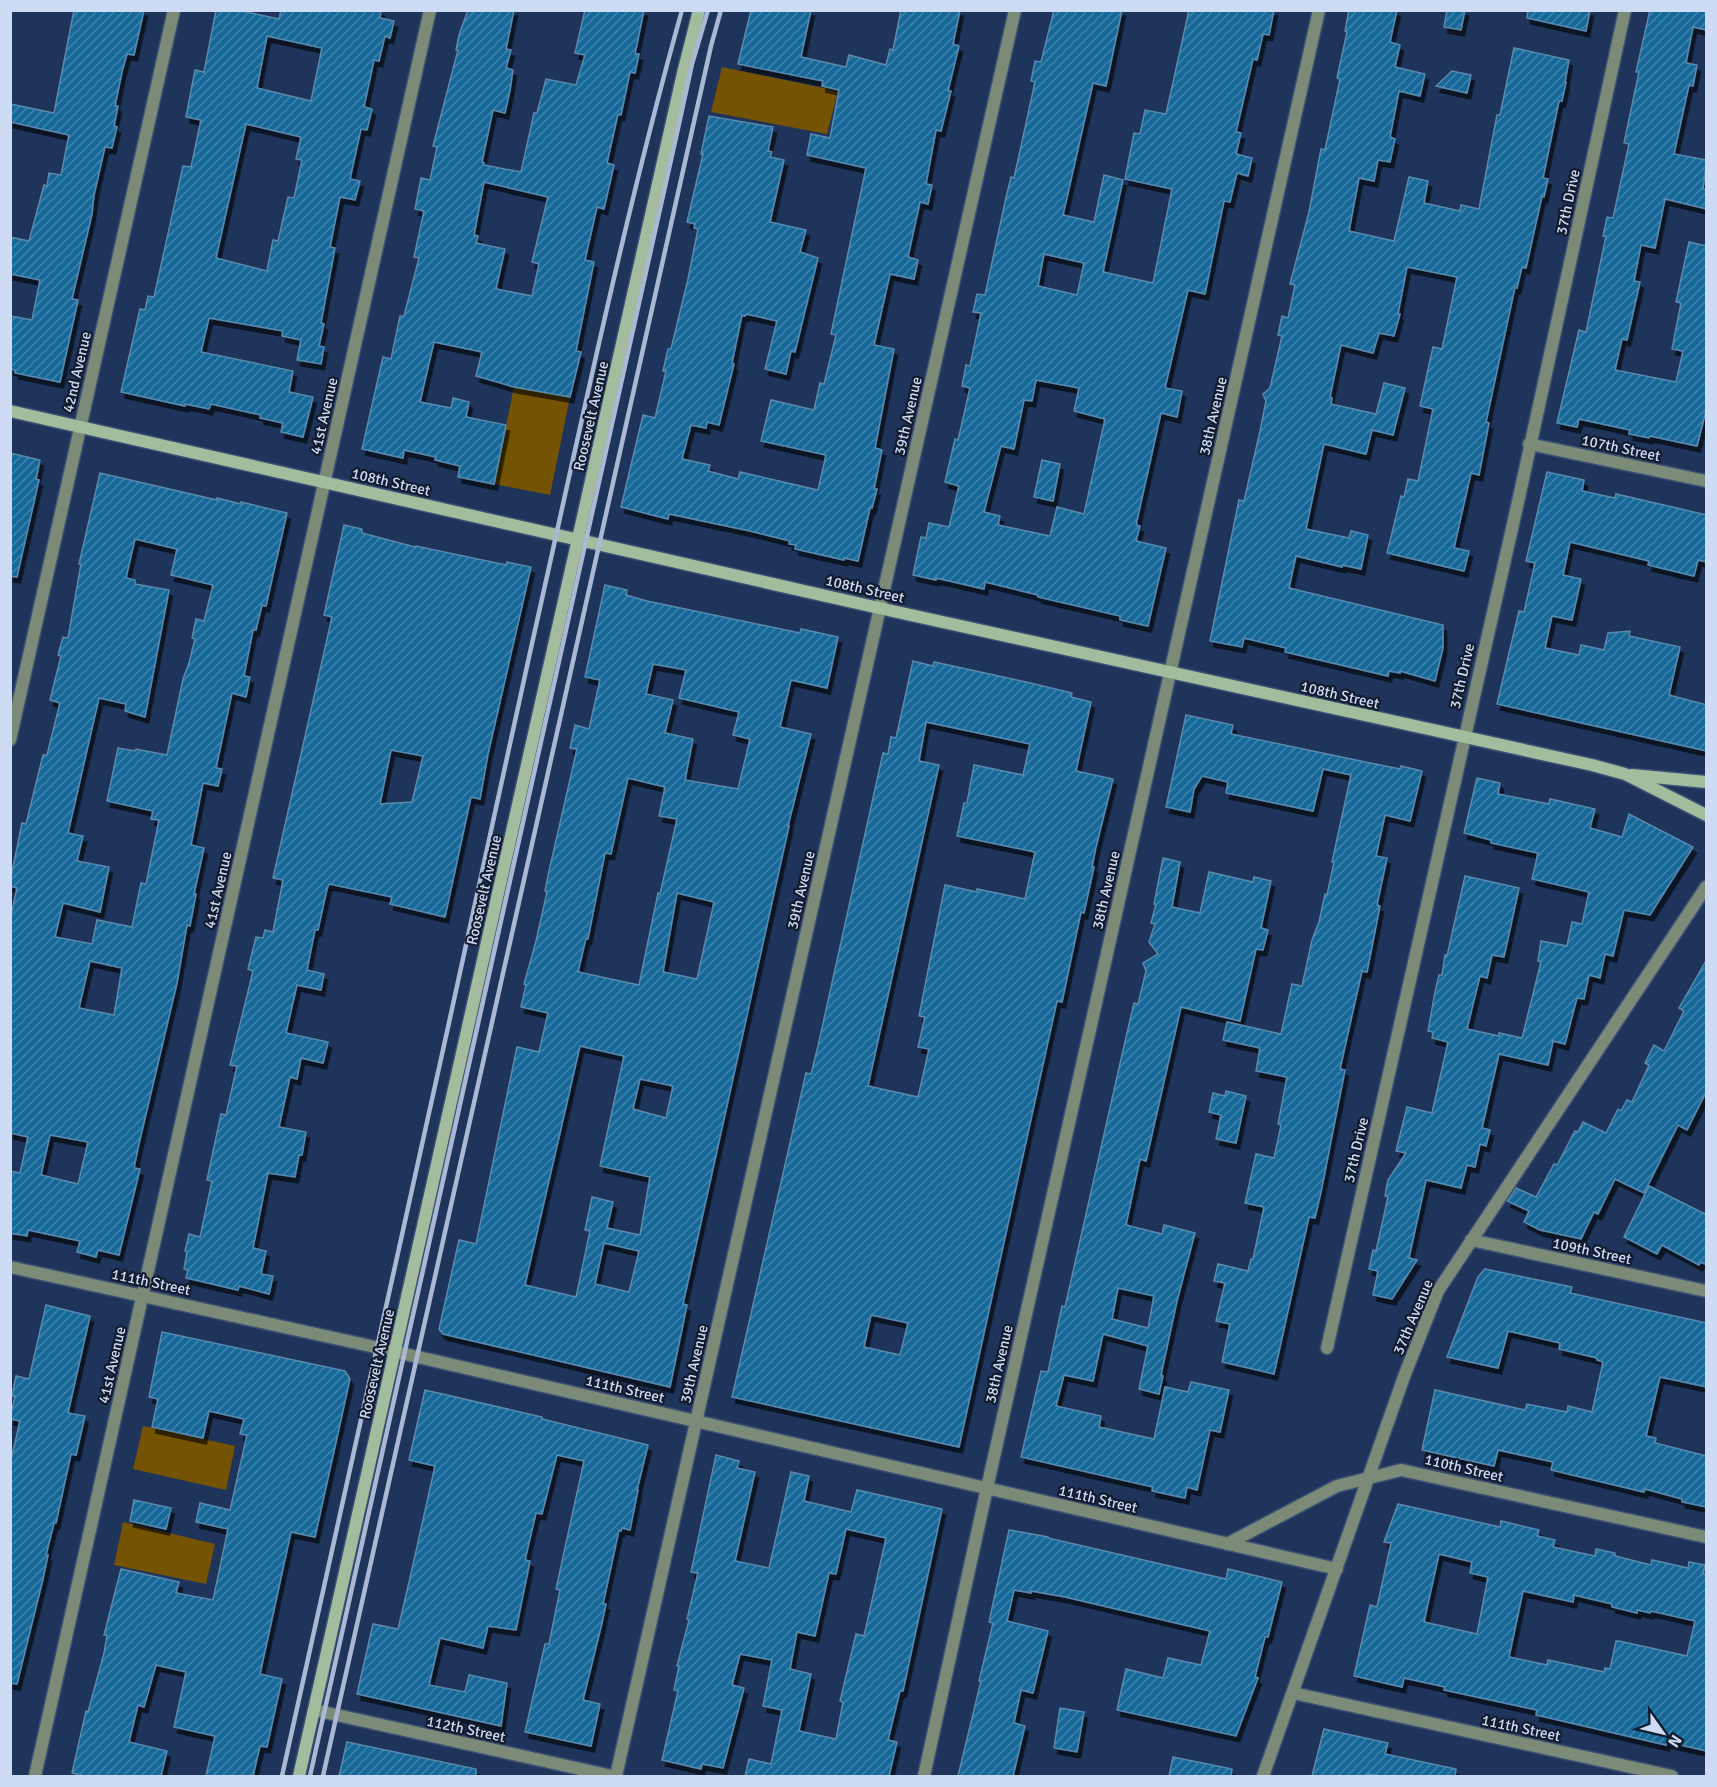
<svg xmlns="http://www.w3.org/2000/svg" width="1717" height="1787" font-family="Signika,sans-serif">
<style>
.green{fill:#745302}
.building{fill:url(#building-hatch);stroke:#5a8aad;stroke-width:1.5;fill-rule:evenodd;filter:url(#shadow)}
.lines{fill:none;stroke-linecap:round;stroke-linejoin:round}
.minor-casing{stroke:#3b4f73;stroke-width:15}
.secondary-casing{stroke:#3b4f73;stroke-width:15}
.minor{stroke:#7b8b78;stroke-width:12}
.secondary{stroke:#a2bc9e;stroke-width:12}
.rail{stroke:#a9b8d4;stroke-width:4.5}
.labels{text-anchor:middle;stroke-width:4.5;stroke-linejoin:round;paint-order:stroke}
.street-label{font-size:15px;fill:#cddbf4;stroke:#121c2e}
</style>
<defs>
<pattern id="building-hatch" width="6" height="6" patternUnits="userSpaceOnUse" patternTransform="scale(1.5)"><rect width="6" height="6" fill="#156899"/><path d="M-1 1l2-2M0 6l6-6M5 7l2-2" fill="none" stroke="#4184ad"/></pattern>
<filter id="shadow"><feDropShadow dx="3.5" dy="6" stdDeviation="0" flood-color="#0009"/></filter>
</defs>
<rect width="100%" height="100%" fill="#1f345a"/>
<g class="green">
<path d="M722 67 838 91 827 134 711 112Z"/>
<path d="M514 387 570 397 550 495 494 484Z"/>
<path d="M143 1426 235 1446 226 1490 133 1469Z"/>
<path d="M123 1522 215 1544 206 1584 114 1565Z"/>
</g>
<g class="building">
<path d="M74 10H144L134 55 127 54 122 72 115 106H118L114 126 117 127 112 148 105 147 94 195 92 214 72 299 78 300 60 382 15 373V370L10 369V316L32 320 40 280 10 274V237L29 241 44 185 47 186 49 173 61 175 69 135 10 122V104L54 113Z"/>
<path d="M216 10H237L279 19 281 10H381L380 18 394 21 390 38 385 36 379 61 374 60 364 107 372 109 367 130 361 129 350 179 360 181 355 200 340 197 330 247 335 248 321 323 324 324 319 346 324 347 321 364 297 360 301 340 282 336 283 331 209 318 201 352 293 371 289 392 313 397 303 437 281 432 283 423 260 418 261 415 211 404 209 409 185 404V406L121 392 140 309 145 310 148 296 154 297 183 166 191 167 201 120 186 117 195 70 204 72ZM267 36 322 48 311 101 257 88ZM246 124 301 137 296 159 302 160 294 198 288 197 278 241 273 240 267 271 216 258Z"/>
<path d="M468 10H514L506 49 511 50 506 68 513 70 510 90 505 113 493 110 482 162 484 163V165L521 172 534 113H537L546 79 576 85 585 55 575 53 585 10H644L635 54H639L635 73 630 72 621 115 618 114 607 163 614 165 604 209 597 207 585 260 594 262 576 351 581 352 570 397 514 387 476 376 482 352 434 342 420 402 451 408 453 398 469 402 466 417 506 425 494 484 458 477 460 466 435 460 436 457 404 450 403 458 362 449 383 357 391 359 400 316H404L419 258 414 257 424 211 415 209 421 178 430 180 437 147 433 146 458 50H456L459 35ZM484 182 548 197 532 262 539 264 532 296 496 289 505 249 476 243 478 236 474 235Z"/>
<path d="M751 10H811L801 57 846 67 849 55 886 65 890 49 893 50 901 10H960L953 44 959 46 948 91H951L941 131 936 130 926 184 932 185 928 204 920 202 908 257 918 260 914 279 890 274 874 345 894 349 875 448 882 450 874 489H877L872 508H870L858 561 844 558V560L795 549 796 545 789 544 790 541 750 531 669 514 668 519 621 507 643 415 655 418 666 371H663L668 349H671L688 279 698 229 694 228 695 224 687 222 703 154H701L709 116 773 127 768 151 772 152 770 157 784 160 770 222 806 230 800 252 818 258 795 352 791 351 786 374 765 369 777 321 746 314 745 316 742 315 732 363 734 364 719 425 707 422 706 428 691 425 682 459 710 465 708 471 738 479 740 472 818 490 826 455 761 441 771 400 814 410 820 383 824 384 836 335 831 334 866 168 807 155 811 134 830 138 839 90 822 86 823 81 738 64Z"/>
<path d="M1054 10H1122L1106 86 1093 83 1063 215 1094 222 1104 175 1123 180 1103 272 1153 283 1172 189 1125 179 1134 133 1140 134 1145 110 1166 114 1189 10H1274L1269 35 1263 34 1257 60 1253 59 1236 132 1241 133 1236 154 1252 158 1248 176 1237 173 1230 202 1224 201 1205 294 1188 290 1165 388 1182 391 1177 417 1161 413 1136 525 1140 526 1136 541 1166 548 1148 626 1120 620V616L1038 597V595L985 582 984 589 936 578V580L913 575 921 537 926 538 929 523 949 527 959 486 945 482 955 439 958 440 970 388 962 386 966 365 970 366 981 313 973 312 977 294 985 295 1005 202 1011 177 1014 178 1030 105 1035 82 1031 81 1035 61 1041 62ZM1044 254 1084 263 1077 295 1038 286ZM1036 380 1079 388 1074 411 1105 419 1084 514 1057 507 1050 536 998 525 1000 516 984 512 1001 446 1014 449 1024 400 1032 401Z"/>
<path d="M1349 10H1397L1390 42 1400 45 1395 67 1425 74 1420 96 1399 91 1390 137 1395 139 1390 162 1378 160 1374 181 1359 178 1349 231 1394 241 1409 177 1428 181 1424 203 1460 211 1461 205 1479 209 1497 115H1500L1514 48 1569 60 1565 82H1566L1562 101H1559L1543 178 1548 179 1544 197 1542 196 1526 268 1522 267 1517 288 1515 287 1486 422 1489 423 1479 475 1471 473 1454 548 1469 551 1464 571 1387 553 1401 496 1404 497 1408 479 1418 481 1433 409 1420 406 1433 347 1442 349 1457 277 1407 267 1398 314H1400L1394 336 1379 333 1373 353 1341 345 1330 397 1332 398 1331 404 1376 414 1384 383 1405 388 1393 435 1372 430 1366 454 1324 444 1306 529 1349 538 1351 531 1368 535 1361 569 1342 565V567L1296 556 1289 588 1443 625V648L1435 681 1400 671V673L1389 671 1388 676 1285 652 1286 648 1244 638 1242 647 1210 641 1239 500 1244 501 1260 431 1266 401 1263 394 1270 388 1282 336 1278 335 1282 316 1288 318 1295 285 1290 284 1309 212 1321 149 1325 150 1340 79 1337 78 1347 32 1345 31Z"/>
<path d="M1447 10H1465L1461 30 1444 27Z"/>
<path d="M1528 10H1590L1586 31 1527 18Z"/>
<path d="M1650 10H1707V30L1693 27 1686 63 1697 65 1693 86 1689 85 1674 154 1707 160 1703 189 1707 190V209L1665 199 1655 248 1641 245 1634 281 1640 282 1627 340 1622 339 1615 370 1676 382 1683 351 1672 349 1681 303 1676 302 1689 242 1707 246V407L1697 446 1650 436 1649 438 1629 434 1630 430 1579 419 1577 427 1557 423 1579 330 1586 332 1606 236H1603L1607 217 1613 218 1629 144 1624 143 1639 72H1636Z"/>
<path d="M1452 71 1471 75 1467 93 1436 86Z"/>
<path d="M10 453 40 460 36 479 39 480 17 577 10 576Z"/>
<path d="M1042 460 1060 464 1053 501 1034 497Z"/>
<path d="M1547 472 1584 480 1582 491 1615 498 1616 494 1707 515V562L1698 560 1694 576 1648 565 1649 561 1570 542 1563 575 1581 579 1572 620 1552 616 1545 648 1579 655 1581 645 1604 650 1608 633 1630 631 1629 636 1680 647 1669 695 1707 705V751L1497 704 1519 611 1524 612 1535 563 1526 561Z"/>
<path d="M100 473 217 500V498L241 504V502L287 513 266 606 262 605 256 630H253L244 676 250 677 246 697 232 693 216 768 222 769 218 786 203 783 191 845 204 848 194 894H196L190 926 187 925 177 983 138 1148 134 1168 140 1169 119 1255 98 1250 96 1257 77 1252 80 1241 28 1230 27 1236 10 1233V1171L20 1173 28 1137 10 1133V920L17 888 10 886V882L22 823 26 824 43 755H47L60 703 50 700 61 656 58 655 63 637 68 638 81 564H79ZM135 539 177 549 171 575 213 585 204 621 196 619 192 638 195 639 189 663 183 679 167 755 136 749 135 751 118 748 107 801 153 811 151 819 159 820 146 884 141 883 132 927 97 920 92 944 55 937 63 903 100 912 109 867 77 861 83 836 68 833 99 698 126 704 125 711 145 717 169 590 135 584V580L126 578ZM90 961 122 968 114 1015 79 1008ZM50 1135 88 1142 78 1184 41 1175Z"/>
<path d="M344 525 362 529V533L415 547 416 546 506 565 507 562 531 567 488 754 480 799 471 797 445 917 390 904 392 897 329 884 327 889 318 930H315L307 970 324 974 321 990 297 985 286 1033 328 1042 323 1063 301 1058 297 1079 290 1077 279 1127 306 1132 302 1155H299L295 1177 268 1173 253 1248 266 1251 261 1274 273 1276 269 1294 239 1286 238 1290 186 1278 188 1270 184 1269 187 1252 185 1251 189 1234 200 1237 212 1181 207 1180 217 1133 221 1114 226 1115 237 1066 230 1065 253 971 248 969 256 937 263 938 265 930 273 932 283 880 273 878 332 617 324 615ZM391 750 423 756 412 802 380 804Z"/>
<path d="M605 585 627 590 626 595 647 601 800 633 801 629 838 637 827 688 791 680 780 727 811 734 788 826H789L683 1304 687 1305 670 1387 443 1334 439 1329 459 1240 476 1244 517 1047 539 1052 548 1013 521 1007 526 985 524 984 536 941 547 892 545 891 549 871 577 749 570 748 575 725 589 729 600 680 585 677ZM653 664 686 670 679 698 739 712 733 735 750 739 738 789 685 780 693 739 665 733 673 700 646 694ZM628 778 665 787 659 816 677 819 660 894 658 893 639 985 578 972 586 938 588 939 605 853 611 854ZM677 893 714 902 697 979 663 972ZM580 1046 624 1056 600 1166 650 1177 640 1235 607 1228 613 1202 592 1197 585 1230 590 1231 576 1297 525 1285ZM640 1079 673 1086 666 1118 633 1109ZM604 1243 639 1251 629 1292 595 1284Z"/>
<path d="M913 661 933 666 934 662 1026 682 1072 693 1071 697 1091 702 1076 771 1113 779 1096 847 1092 867H1094L1084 913 1081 912 1062 1002 1057 1001 959 1447 732 1397 806 1073 811 1074 818 1046 883 753 888 754 891 737 896 738ZM926 722 1030 744 1023 775 974 765 967 803H964L957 836 1035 852 1025 899 977 889V892L945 885 919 1016 925 1017 918 1047 929 1049 918 1097 868 1086 939 765 919 761ZM871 1315 908 1323 900 1355 864 1347Z"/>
<path d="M1186 715 1233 725 1231 734 1375 764 1400 769 1401 766 1422 771 1410 821 1385 815 1376 856 1387 858 1377 905 1380 906 1367 972 1362 971 1340 1069 1345 1070 1321 1192 1315 1218 1309 1217 1274 1374 1222 1362 1230 1324 1216 1321 1225 1283 1214 1281 1218 1264 1248 1271 1251 1259H1253L1264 1207 1245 1203 1256 1154 1274 1158 1281 1125 1278 1124 1287 1077 1256 1071 1260 1048 1223 1040 1227 1022 1281 1034 1292 984 1302 986 1312 940 1319 922 1325 894 1327 895 1334 862H1332L1351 775 1323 769 1313 811 1226 793 1228 782 1202 776 1194 789 1190 812 1166 807Z"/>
<path d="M1477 778 1500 783 1498 794 1549 804 1550 799 1595 809 1590 828 1622 837 1629 814 1693 847 1650 915 1624 910 1613 956 1605 954 1600 978 1589 975 1584 999 1577 998 1565 1044 1553 1041 1548 1065 1499 1054 1482 1128 1490 1130 1486 1146 1480 1144 1475 1167 1467 1165 1461 1188 1426 1180 1409 1258 1417 1260 1392 1299 1373 1295 1378 1271 1369 1269 1373 1250 1376 1251 1388 1197 1385 1196 1388 1180 1406 1153 1396 1151 1407 1107 1432 1113 1448 1042 1432 1038 1433 1032 1428 1031 1435 992 1439 975H1442L1445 955 1447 956 1465 876 1519 888 1504 957 1492 955 1487 978 1480 976 1467 1029 1499 1036V1033L1522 1038 1541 962 1538 961 1541 941 1567 946 1572 922 1582 924 1589 892 1532 879 1538 853 1491 843V840L1464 833Z"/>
<path d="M1163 858 1180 862 1172 907 1200 913 1209 872 1253 882 1254 877 1271 881 1261 928 1268 930 1263 950 1256 949 1240 1021 1181 1007 1146 1161 1140 1159 1126 1225 1162 1234 1164 1225 1195 1233 1177 1301 1161 1375 1163 1376 1159 1394 1139 1389 1148 1346 1103 1334 1093 1381 1064 1375 1056 1406 1101 1416 1099 1427 1154 1439 1165 1387 1188 1392 1191 1382 1229 1390 1220 1432 1210 1430 1197 1490 1187 1487 1185 1498 1152 1491 1153 1487 1021 1457 1041 1371 1048 1372 1062 1306 1065 1307 1124 1046 1134 1003 1138 1004 1146 971 1143 963 1158 954 1149 942 1155 924 1151 923 1156 904H1154ZM1118 1288 1154 1296 1148 1328 1112 1319Z"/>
<path d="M1707 959V1090L1687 1130 1678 1125 1644 1193 1615 1179 1598 1214 1594 1212 1581 1239 1540 1230 1524 1222 1529 1211 1507 1201 1516 1188 1536 1197 1554 1164 1557 1165 1575 1131 1578 1132 1583 1122 1606 1133 1618 1109 1621 1111 1627 1100 1632 1102 1649 1065 1645 1063 1654 1045 1664 1051 1684 1011 1679 1008Z"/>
<path d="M1226 1091 1246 1096 1236 1143 1216 1139 1221 1115 1209 1112 1213 1093 1225 1096Z"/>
<path d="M1649 1186 1707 1215V1265L1701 1262 1699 1265 1662 1245 1657 1254 1624 1237Z"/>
<path d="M1485 1269 1572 1287 1570 1293 1707 1323V1387L1660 1377 1646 1436 1656 1438 1655 1443 1707 1456V1507L1682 1502V1499L1645 1489 1644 1492 1551 1470 1553 1462 1498 1450 1494 1466 1422 1450 1435 1390 1525 1410 1527 1404 1567 1412 1568 1406 1592 1412 1603 1362 1597 1360V1358L1559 1349 1560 1343 1508 1331 1498 1368 1447 1357 1478 1277Z"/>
<path d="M46 1305 90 1316 68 1413 85 1416 76 1455 71 1454 56 1523H54L46 1555H48L43 1579 17 1684 10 1683V1464L20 1421 10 1419 15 1396H12L16 1376 29 1379Z"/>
<path d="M162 1332 345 1371 350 1379 315 1537 291 1532 260 1674 282 1679 267 1747 260 1746 253 1776H206L215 1736 174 1727 186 1672 156 1665 144 1707 138 1705 129 1742 167 1751 161 1776H85L72 1773 86 1711 88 1712 104 1653 107 1635H104L121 1569 179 1582 176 1593 213 1600 228 1529 196 1522 200 1503 230 1510 247 1435 240 1434 244 1419 209 1411 203 1438 152 1427 158 1399 149 1397Z"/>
<path d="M425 1390 542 1417V1419L648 1445 637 1490H638L630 1530 622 1528 621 1531 619 1530 603 1604H606L602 1623 583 1700 600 1704 591 1746 525 1732 545 1644H549L560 1590 556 1589 584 1461 557 1455 542 1514 536 1513 525 1560 530 1561 516 1630 488 1626 483 1648 440 1638 429 1685 465 1692 469 1675 507 1683 501 1726 357 1694 373 1624 398 1629 410 1578 435 1466 409 1460Z"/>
<path d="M716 1455 739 1461 737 1468 755 1472 735 1561 769 1568 791 1472 809 1476 804 1501 851 1512 857 1490 942 1509 903 1691H900L888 1740 897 1742 889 1776H745L749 1759 771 1764 782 1710 763 1706 772 1660 740 1654 732 1685 744 1688 723 1768 702 1764 701 1769 662 1760 678 1691 674 1690 679 1666H677L689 1620 687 1619 698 1573 691 1572ZM846 1529 886 1538 864 1636 856 1634 840 1701 843 1702 836 1739 799 1731 811 1674 790 1669 797 1632 815 1636 829 1573 836 1574Z"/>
<path d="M134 1500 171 1508 166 1529 130 1521Z"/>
<path d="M1398 1504 1500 1527 1501 1521 1539 1530 1537 1536 1555 1540 1553 1547 1595 1556 1596 1549 1615 1553V1556L1651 1565 1652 1560 1688 1568 1689 1562 1705 1565 1703 1574 1707 1575V1751L1667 1742 1666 1745 1536 1715 1537 1710 1444 1690 1445 1687 1404 1678 1402 1687 1354 1676 1370 1605 1377 1607 1391 1543 1384 1542ZM1439 1554 1472 1562 1470 1573 1488 1577 1477 1634 1424 1622ZM1523 1591 1573 1602 1574 1595 1612 1604V1607L1637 1613V1610L1650 1613 1651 1611 1695 1621 1687 1656 1619 1641H1616L1610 1669 1605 1668 1604 1672 1548 1660 1547 1665 1509 1657Z"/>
<path d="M1009 1530 1048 1537V1538L1226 1579 1228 1569 1282 1582 1268 1637H1265L1255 1677 1258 1678 1236 1736 1117 1710 1126 1669 1163 1678 1168 1658 1201 1665 1210 1631 1065 1597 1031 1591V1593L1014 1590 1007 1621 1048 1631 1033 1693 1021 1690 1014 1723 1025 1726 1013 1776H958L981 1681H979L993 1623 989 1622Z"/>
<path d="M1060 1708 1084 1712 1077 1752 1054 1748Z"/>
<path d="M1324 1729 1388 1743 1385 1754 1456 1769 1455 1776H1381L1366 1774 1365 1776H1312Z"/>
<path d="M347 1742 476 1769V1776H339Z"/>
<path d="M1173 1757 1232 1769 1231 1776H1169Z"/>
</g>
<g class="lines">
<g class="minor-casing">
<g id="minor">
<path d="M1529 444 1706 481"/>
<path d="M10 740 174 10"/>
<path d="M1471 1240 1706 1291"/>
<path d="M10 1267 366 1345 1337 1569"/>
<path d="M1327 1348 1518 502 1625 10"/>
<path d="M1227 1544 1337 1486 1401 1470 1706 1537"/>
<path d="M1293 1693 1672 1776"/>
<path d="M314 1710 612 1776"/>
<path d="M35 1776 430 10"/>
<path d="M616 1776 1015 10"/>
<path d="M924 1776 987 1488 1319 10"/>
<path d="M1263 1776 1405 1374 1438 1291 1706 887"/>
</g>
</g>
<g class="secondary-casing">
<g id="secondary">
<path d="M10 411 879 608 1592 765 1625 774 1706 815"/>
<path d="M1632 775 1706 782"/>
<path d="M299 1776 683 73 699 10"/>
</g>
</g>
<use href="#minor" class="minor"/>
<use href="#secondary" class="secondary"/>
<g class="rail">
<path d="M282 1776C368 1401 448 1024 531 648 579 435 623 221 682 10"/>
<path d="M310 1776 677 133 692 64 708 10"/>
<path d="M323 1776 711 46 721 10"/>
</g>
</g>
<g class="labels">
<g class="street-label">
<text transform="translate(1568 202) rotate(-78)" y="5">37th Drive</text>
<text transform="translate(77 372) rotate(-77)" y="5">42nd Avenue</text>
<text transform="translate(324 416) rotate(-77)" y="5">41st Avenue</text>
<text transform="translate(591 416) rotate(-77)" y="5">Roosevelt Avenue</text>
<text transform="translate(908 416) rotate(-77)" y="5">39th Avenue</text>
<text transform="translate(1213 416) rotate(-77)" y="5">38th Avenue</text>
<text transform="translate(1621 448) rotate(12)" y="5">107th Street</text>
<text transform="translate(391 482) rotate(13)" y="5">108th Street</text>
<text transform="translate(865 589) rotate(13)" y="5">108th Street</text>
<text transform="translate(1462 676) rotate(-77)" y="5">37th Drive</text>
<text transform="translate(1340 695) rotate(13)" y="5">108th Street</text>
<text transform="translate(218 890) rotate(-77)" y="5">41st Avenue</text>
<text transform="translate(484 890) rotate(-77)" y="5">Roosevelt Avenue</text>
<text transform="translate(801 890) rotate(-77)" y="5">39th Avenue</text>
<text transform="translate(1106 890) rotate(-77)" y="5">38th Avenue</text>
<text transform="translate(1356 1150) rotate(-77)" y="5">37th Drive</text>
<text transform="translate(1592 1251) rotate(12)" y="5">109th Street</text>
<text transform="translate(151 1282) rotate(12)" y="5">111th Street</text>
<text transform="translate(1413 1317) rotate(-67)" y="5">37th Avenue</text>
<text transform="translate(377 1364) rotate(-77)" y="5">Roosevelt Avenue</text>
<text transform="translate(694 1364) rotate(-77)" y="5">39th Avenue</text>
<text transform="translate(999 1364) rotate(-77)" y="5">38th Avenue</text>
<text transform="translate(112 1365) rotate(-77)" y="5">41st Avenue</text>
<text transform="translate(625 1389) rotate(13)" y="5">111th Street</text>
<text transform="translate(1464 1468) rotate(13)" y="5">110th Street</text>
<text transform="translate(1098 1499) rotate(13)" y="5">111th Street</text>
<text transform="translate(1521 1728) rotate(12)" y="5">111th Street</text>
<text transform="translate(466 1729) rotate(12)" y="5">112th Street</text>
</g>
</g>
<rect width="1717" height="1787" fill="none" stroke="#cddbf4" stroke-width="24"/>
<g transform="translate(1663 1733) rotate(124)" stroke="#121c2e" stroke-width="4.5" paint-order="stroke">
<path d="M0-4.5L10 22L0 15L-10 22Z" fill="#cddbf4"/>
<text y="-9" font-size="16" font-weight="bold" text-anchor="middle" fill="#cddbf4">N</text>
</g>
</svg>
